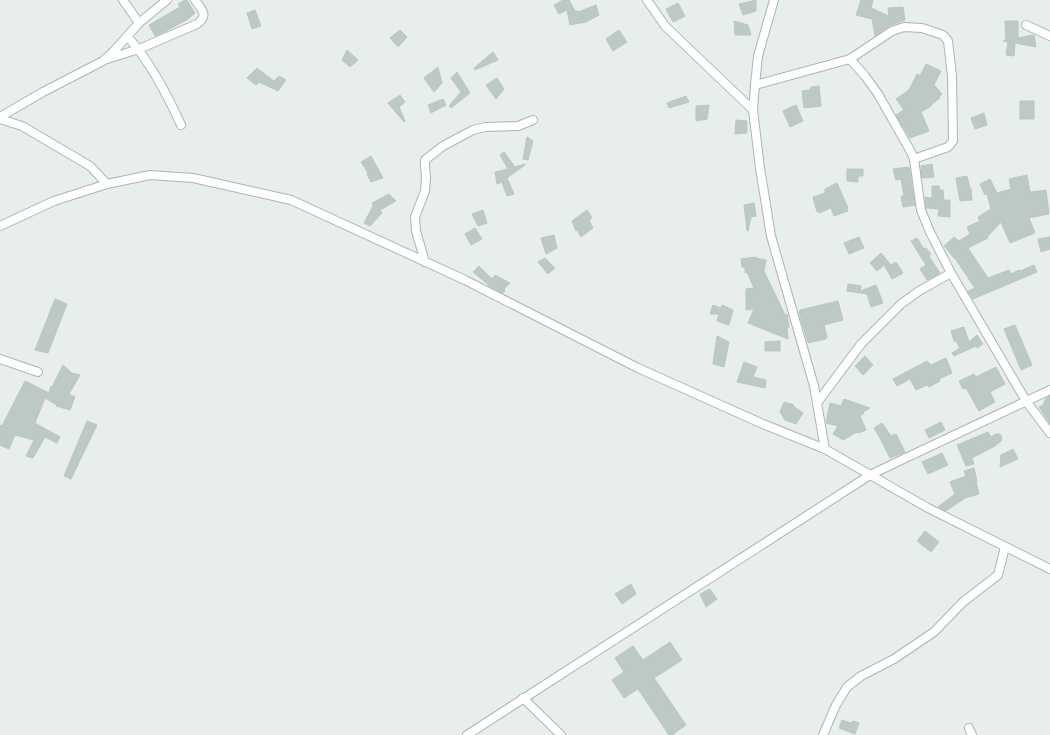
<svg xmlns="http://www.w3.org/2000/svg" width="1050" height="735" font-family="Inter,sans-serif">
<style>
.building{fill:#bcc9c4;stroke:#b9c7c2}
.lines{fill:none;stroke-linecap:round;stroke-linejoin:round}
.street-casing{stroke:#aab6b2;stroke-width:10}
.street{stroke:#fff;stroke-width:8}
</style>
<rect width="100%" height="100%" fill="#e7eeeb"/>
<g class="building">
<path d="M185 0H187L195 13 188 19 166 31 155 36 149 25 180 7 178 4Z"/>
<path d="M563 0H569L575 11H578V12L596 5 599 15 586 22 570 25 567 10 559 14 554 5Z"/>
<path d="M756 0V11L743 15 739 4Z"/>
<path d="M861 0H873L871 8 889 16 888 8 903 7 905 20 889 26 875 36 872 19 856 15Z"/>
<path d="M678 3 685 16 673 22 666 9Z"/>
<path d="M255 10 261 26 252 29 247 13Z"/>
<path d="M734 21 748 25 751 35H735Z"/>
<path d="M1005 21H1018V38L1034 35 1036 47 1015 43 1014 56 1006 55 1008 42 1003 41 1006 40Z"/>
<path d="M400 30 407 37 398 47 390 38Z"/>
<path d="M619 30 627 42 613 51 606 39Z"/>
<path d="M347 50 358 60 350 67 342 60Z"/>
<path d="M493 52 498 60 475 70 474 68Z"/>
<path d="M926 64 941 71 934 85 942 94 939 97 940 98 931 105V106L921 112 929 131 910 138 896 115 904 110 896 99 909 90 917 74 920 76Z"/>
<path d="M438 67 442 83 434 92 424 78Z"/>
<path d="M257 68 274 81 279 76 286 80 278 91 259 82 256 85 247 78Z"/>
<path d="M457 72 470 93 451 108 449 106 461 92 451 78Z"/>
<path d="M497 78 504 89 496 99 486 85Z"/>
<path d="M819 86 821 106 804 108 802 91 810 90 811 87Z"/>
<path d="M400 95 405 102 399 107 405 121 404 122 388 103Z"/>
<path d="M686 96 689 102 669 108 667 103Z"/>
<path d="M443 99 446 105 431 113 428 105Z"/>
<rect x="1020" y="101" width="14" height="18"/>
<path d="M709 105 707 119 696 121V106Z"/>
<path d="M796 105 803 121 790 127 783 111Z"/>
<path d="M984 113 987 125 975 129 971 118Z"/>
<path d="M736 120 747 121V133L735 134Z"/>
<path d="M527 137 533 141 528 160 523 159Z"/>
<path d="M504 152 515 167 525 164V165L507 178 514 194 507 196 502 182 497 184 495 172 508 169 500 155Z"/>
<path d="M371 156 383 178 371 182 367 174 368 173 361 162Z"/>
<path d="M932 164 934 177 922 178 921 166Z"/>
<path d="M909 167 915 205 903 207 901 196H904L901 179 896 180 893 169Z"/>
<path d="M847 169H863V176H858V182L847 181Z"/>
<path d="M1027 175 1030 192 1046 190 1049 214 1029 218 1035 233 1010 243 1001 222 987 237 988 238 968 248 988 278 1009 270 1011 274 1019 270 1020 271 1034 265 1037 272 973 299 968 291 975 288 954 257V258L944 246 954 237 959 241 970 234 967 227 980 221 978 217 991 209 987 194 985 195 980 184 990 179 997 193 1011 189 1009 179Z"/>
<path d="M967 176 970 189 971 188 972 200 960 201 956 178Z"/>
<path d="M837 183 848 208 847 209 848 211 834 216 831 208 819 213V211L817 212 813 197 825 193V189Z"/>
<path d="M932 186H939L940 190H943L944 200H950V217L938 216 939 209 926 208 925 197 932 198Z"/>
<path d="M389 194 396 201 380 210 382 213 370 226 364 223 373 206 372 203Z"/>
<path d="M754 203 756 216 751 217 748 231H747L744 205Z"/>
<path d="M483 210 487 223 478 226 472 214Z"/>
<path d="M587 210 592 218 589 220 593 228 581 237 577 230 576 231 572 221Z"/>
<path d="M475 228 482 239 471 245 465 234Z"/>
<path d="M554 235 557 248 546 254 541 238Z"/>
<path d="M859 237 864 248 849 254 844 243Z"/>
<path d="M1050 237V249L1041 252 1038 239Z"/>
<path d="M917 238 924 249 926 248 931 254 929 256 940 273 927 280 920 269 926 265 911 241Z"/>
<path d="M881 253 891 265 896 262 903 273 892 279 884 265 877 271 870 263Z"/>
<path d="M756 257V258L766 260 764 271 785 315 787 314 789 327H787L788 339 748 323 754 309 746 310V289L754 288 747 272 745 273V267H742L741 259Z"/>
<path d="M545 258 555 268 548 274 538 262Z"/>
<path d="M479 266 492 279 495 275 510 283 504 289 505 291 503 293 489 286V285L473 272Z"/>
<path d="M848 284 861 286 860 291 876 285 883 303 871 307 867 294 847 291Z"/>
<path d="M55 299 67 304 48 353 35 350Z"/>
<path d="M838 301 843 320 824 325 827 337 826 339 808 343 799 312 800 310Z"/>
<path d="M713 305 721 308 722 305 733 310 729 325 717 321 719 314H710Z"/>
<path d="M1015 325 1032 365 1021 370 1004 329Z"/>
<path d="M964 327 969 342 977 335 983 344 977 348 976 346 954 356 952 353 960 348 956 341H954L951 331Z"/>
<path d="M717 336 729 342 724 367 713 364Z"/>
<path d="M780 341V351H765V342Z"/>
<path d="M865 356 873 365 863 375 855 366Z"/>
<path d="M946 358 952 373 939 379 940 381 929 387 927 385 916 390 910 379 897 386 893 379 927 361 931 365Z"/>
<path d="M744 362 757 367 753 377 766 380 765 388 737 382Z"/>
<path d="M63 365 72 373 80 375 69 394 75 397 70 410 56 406 57 405 45 398 35 423 60 437 57 443 45 437 33 458 26 456 34 440 15 435 9 449 0 445V425L2 426 25 381 49 393 51 386 52 387Z"/>
<path d="M996 367 1005 384 990 392 995 402 979 411 966 388 963 389 959 381 974 374 976 377Z"/>
<path d="M1050 396V424L1039 407 1043 405 1046 398Z"/>
<path d="M844 399 870 408 863 412 864 413 860 416 866 430 858 433 857 432 843 440 833 434 838 426 826 423V422L830 403 841 406Z"/>
<path d="M784 402 794 405 793 406 803 413 796 424 785 420 780 412Z"/>
<path d="M87 421 97 425 71 479 64 476Z"/>
<path d="M941 422 945 430 929 438 925 430Z"/>
<path d="M882 423 891 436 896 434 905 452 890 458 880 438 874 428Z"/>
<path d="M988 432 991 437 996 434H1000L1002 437 1001 441 995 446 972 458 974 464 966 466 957 445Z"/>
<path d="M1013 449 1018 459 1000 467 1001 455Z"/>
<path d="M942 453 948 465 928 474 922 462Z"/>
<path d="M974 468 977 481H976L979 494 965 498 946 511 938 507 955 494 950 482 966 476 964 471Z"/>
<path d="M925 531 939 542 931 552 917 541Z"/>
<path d="M631 584 636 594 622 604 615 594Z"/>
<path d="M710 589 717 599 706 607 700 594Z"/>
<path d="M670 642 682 660 654 678 686 725 672 735H669L638 689 624 698 612 680 624 672 615 658 633 646 643 660Z"/>
<path d="M842 720 851 723 853 721 859 723 855 734 839 728Z"/>
</g>
<g class="lines">
<g class="street-casing">
<g id="street">
<path d="M123 0 139 23"/>
<path d="M647 0 665 26 753 110"/>
<path d="M774 0 758 56 755 85 753 110 760 168 771 236 814 386 825 449"/>
<path d="M1026 25 1050 36"/>
<path d="M128 37C149 61 168 96 181 125"/>
<path d="M107 59 139 49 197 24C209 15 202 10 195 0"/>
<path d="M850 59 892 31 904 27 922 28 943 35 948 41 952 76 953 141 948 147 914 159"/>
<path d="M755 85 850 59 865 76 878 94 911 152 914 159 921 210 930 232 951 273 1026 401 1050 433"/>
<path d="M0 117 43 92 103 61 113 52 139 23 167 0"/>
<path d="M0 119 22 126 90 166 107 184"/>
<path d="M0 226 54 201 107 184 150 175 193 178 291 200 465 280 638 368 763 424 825 449 928 508 1050 569"/>
<path d="M425 262 416 231 415 217 425 191 426 178 425 165V160L443 146 473 130 485 127 518 126 533 120"/>
<path d="M0 359 38 372"/>
<path d="M817 403 861 344 901 304 919 291 951 273"/>
<path d="M523 698 561 735"/>
<path d="M969 728 972 735"/>
<path d="M467 735 870 475 895 463 1050 390"/>
<path d="M823 735 836 705 847 687 861 676 894 659 934 632 963 602 998 575 1005 547"/>
</g>
</g>
<use href="#street" class="street"/>
</g>
</svg>
